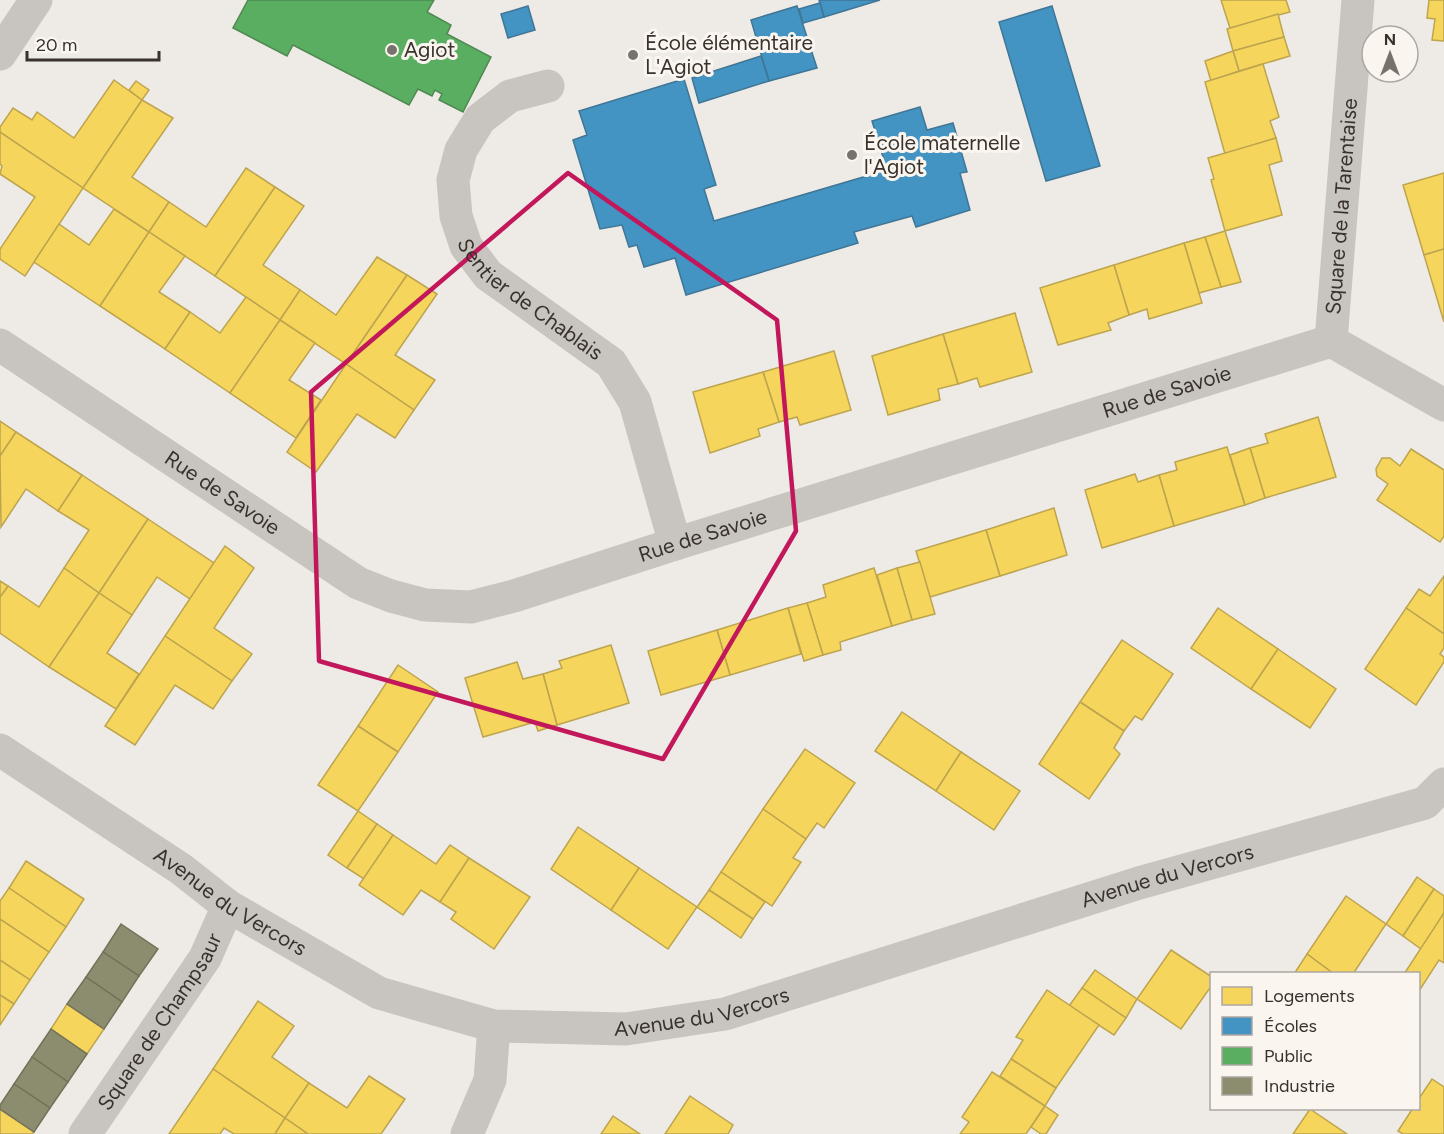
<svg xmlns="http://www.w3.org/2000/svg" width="1444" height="1134" font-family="Figtree,sans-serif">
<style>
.homes{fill:#f6d55c;stroke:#bda44e;stroke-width:1.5}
.schools{fill:#4393c3;stroke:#407696;stroke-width:1.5}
.public{fill:#5aae61;stroke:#508851;stroke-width:1.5}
.industry{fill:#8c8c6e;stroke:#73715a;stroke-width:1.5}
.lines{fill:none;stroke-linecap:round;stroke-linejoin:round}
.street{stroke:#c8c4bf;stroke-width:33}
.marked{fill:none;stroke:#c2185b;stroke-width:4.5;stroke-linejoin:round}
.poi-dot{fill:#78726d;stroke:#faf5ef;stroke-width:2}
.labels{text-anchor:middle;stroke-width:6;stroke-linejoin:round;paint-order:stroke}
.poi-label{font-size:21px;fill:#39312c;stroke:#faf5ef;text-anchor:start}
.street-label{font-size:21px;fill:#39312c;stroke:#faf5ef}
</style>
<rect width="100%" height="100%" fill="#eeebe6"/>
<g class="homes">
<path d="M1221 0H1286L1290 12 1230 28Z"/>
<path d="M1429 0H1444V41L1432 40 1435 19 1427 18Z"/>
<path d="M1278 14 1284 37 1233 51 1227 29Z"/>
<path d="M1284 37 1290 56 1239 71 1233 51Z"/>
<path d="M1233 51 1239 71 1211 81 1205 61Z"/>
<path d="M1263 64 1279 117 1270 121 1276 138 1225 154 1205 82Z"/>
<path d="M114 80 142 100 83 188 0 132V127L13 108 32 120 37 112 74 138Z"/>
<path d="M136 81 149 90 142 100 129 90Z"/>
<path d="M142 100 173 118 132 177 169 202 149 232 83 188Z"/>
<path d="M0 132 83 188 25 276 0 259V249L35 197 0 174 2 166 0 164Z"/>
<path d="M1276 138 1282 161 1269 165 1282 215 1225 231 1211 180 1214 179 1208 158Z"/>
<path d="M246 168 275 187 215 276 149 232 169 202 206 227Z"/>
<path d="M1444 173V249L1424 255 1403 185Z"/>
<path d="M275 187 304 206 263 265 300 290 280 320 215 276Z"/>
<path d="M114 209 149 232 100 306 34 262 59 224 89 245Z"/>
<path d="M1225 231 1241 282 1221 287 1205 237Z"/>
<path d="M149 232 185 256 159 292 190 312 165 349 100 306Z"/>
<path d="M1205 237 1221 287 1199 293 1184 243Z"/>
<path d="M1184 243 1202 303 1149 319 1147 309 1129 315 1114 265Z"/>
<path d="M1444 249V322L1424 255Z"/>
<path d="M377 257 407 275 346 364 280 320 300 290 336 315Z"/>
<path d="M1114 265 1129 315 1108 323 1111 330 1058 345 1040 288Z"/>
<path d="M407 275 437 294 395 355 435 380 414 410 346 364Z"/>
<path d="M246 297 280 320 230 393 165 349 190 312 220 333Z"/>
<path d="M1015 313 1032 372 980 387 977 378 958 384 943 334Z"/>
<path d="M280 320 315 343 289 380 321 400 296 438 230 393Z"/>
<path d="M943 334 958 384 938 389 940 400 888 415 872 356Z"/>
<path d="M834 351 851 410 800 425 797 417 779 422 763 372Z"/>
<path d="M346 364 414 410 395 438 357 414 316 472 287 452Z"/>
<path d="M763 372 779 422 758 429 760 436 710 453 693 392Z"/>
<path d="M1318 417 1336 477 1265 498 1250 448 1268 443 1265 434Z"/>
<path d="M0 421 16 432 0 456Z"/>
<path d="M16 432 82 475 58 511 26 489 1 527 0 456Z"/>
<path d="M1227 447 1245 505 1174 526 1159 475 1177 470 1175 462Z"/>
<path d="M1250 448 1265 498 1245 505 1230 455Z"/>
<path d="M1411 449 1444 470V536L1440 542 1377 500 1388 484 1377 476 1376 469 1382 458H1390L1400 466Z"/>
<path d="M1135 474 1138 482 1159 475 1174 526 1102 548 1085 490Z"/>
<path d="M82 475 148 519 99 593 64 568 89 530 58 511Z"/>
<path d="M1054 508 1067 555 1000 576 986 530Z"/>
<path d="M148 519 214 563 190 599 157 577 132 615 99 593Z"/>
<path d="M986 530 1000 576 930 597 916 551Z"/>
<path d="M225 546 254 568 214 628 252 654 232 681 165 636Z"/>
<path d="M920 562 935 614 912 620 897 568Z"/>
<path d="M64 568 99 593 49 667 0 633V597L8 586 39 607Z"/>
<path d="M874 568 892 626 840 642 841 650 823 655 807 603 826 597 823 585Z"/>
<path d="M897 568 912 620 892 626 877 575Z"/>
<path d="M1444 576V634L1406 608 1419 589 1430 596Z"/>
<path d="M0 581 8 586 0 597Z"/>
<path d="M99 593 132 615 107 653 139 674 116 709 49 667Z"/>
<path d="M807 603 823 655 804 661 788 608Z"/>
<path d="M788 608 801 654 730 675 717 630Z"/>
<path d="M1218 608 1278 649 1251 689 1191 648Z"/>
<path d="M1406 608 1444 634V648L1440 654 1444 657V662L1416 705 1365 669Z"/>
<path d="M717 630 730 675 661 695 648 651Z"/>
<path d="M165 636 232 681 213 709 175 685 135 745 105 726Z"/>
<path d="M1122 640 1173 674 1142 720 1135 716 1124 731 1080 702Z"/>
<path d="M611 645 629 703 557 725 543 674 562 668 559 661Z"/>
<path d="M1278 649 1336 689 1310 728 1251 689Z"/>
<path d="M517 662 523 679 543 674 557 725 538 731 535 722 483 737 465 678Z"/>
<path d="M398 665 438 692 398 752 358 726Z"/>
<path d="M1080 702 1124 731 1114 748 1120 754 1089 799 1039 764Z"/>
<path d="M902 712 961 752 936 791 875 751Z"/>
<path d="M358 726 398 752 358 811 318 785Z"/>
<path d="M805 749 855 783 824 828 817 823 806 839 763 809Z"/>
<path d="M961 752 1020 791 994 830 936 791Z"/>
<path d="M763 809 806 839 793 858 801 862 772 906 721 872Z"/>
<path d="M358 811 377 824 347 868 328 855Z"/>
<path d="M377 824 393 835 364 879 347 868Z"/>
<path d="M578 827 639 868 611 910 551 869Z"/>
<path d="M393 835 436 864 450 845 469 858 440 902 421 890 403 915 359 885Z"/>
<path d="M469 858 530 897 494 949 451 919 456 912 440 902Z"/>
<path d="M26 861 84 899 66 927 9 888Z"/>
<path d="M639 868 697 907 668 949 611 910Z"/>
<path d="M721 872 765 902 753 919 709 890Z"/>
<path d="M1417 877 1434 889 1403 936 1386 924Z"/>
<path d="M9 888 66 927 49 952 0 919V901Z"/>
<path d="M1434 889 1444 896V913L1421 949 1403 936Z"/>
<path d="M709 890 753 919 741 938 697 907Z"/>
<path d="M1346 896 1386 924 1353 974H1334L1307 954Z"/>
<path d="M1444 913V963L1439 960 1419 991 1418 974H1404Z"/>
<path d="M0 919 49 952 30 980 0 960Z"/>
<path d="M1171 950 1212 977V985L1181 1029 1137 999Z"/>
<path d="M1307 954 1334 974H1294Z"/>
<path d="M0 960 30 980 14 1004 0 995Z"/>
<path d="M1095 970 1137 999 1126 1018 1082 988Z"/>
<path d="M1082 988 1126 1018 1114 1035 1069 1006Z"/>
<path d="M1047 990 1099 1025 1056 1088 1011 1059 1023 1040 1016 1037Z"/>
<path d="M0 995 14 1004 0 1025Z"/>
<path d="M258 1001 294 1026 272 1057 309 1083 285 1118 213 1069Z"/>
<path d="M67 1004 104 1029 87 1054 51 1029Z"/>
<path d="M1011 1059 1056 1088 1045 1106 1000 1076Z"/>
<path d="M213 1069 285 1118 275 1134H234L224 1128 220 1134H169Z"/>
<path d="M992 1072 1045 1106 1026 1134H960L969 1122 962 1117Z"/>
<path d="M369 1076 405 1099 381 1134H308L285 1118 309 1083 347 1108Z"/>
<path d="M1432 1079 1444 1087V1134H1403L1398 1131 1413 1108H1418V1100Z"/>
<path d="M690 1096 733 1125 728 1134H665Z"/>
<path d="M1045 1106 1058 1115 1046 1134H1041L1031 1127Z"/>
<path d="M0 1109 34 1132 32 1134H0Z"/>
<path d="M1310 1109 1347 1134H1293Z"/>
<path d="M613 1116 640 1134H601Z"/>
<path d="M285 1118 308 1134H275Z"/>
</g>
<g class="schools">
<path d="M819 0H880L824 17Z"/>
<path d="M820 3 824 17 803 23 799 9Z"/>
<path d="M528 6 535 30 508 38 501 14Z"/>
<path d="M797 6 817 68 769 81 751 20Z"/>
<path d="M1052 6 1100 166 1046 181 999 22Z"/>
<path d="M761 56 769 81 699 103 692 78Z"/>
<path d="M684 79 716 185 704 189 714 221 887 170 872 121 920 107 927 130 953 123 967 172 960 173 970 210 916 227 912 216 854 232 858 243 686 295 675 258 644 267 637 245 629 247 622 225 600 229 573 140 587 135 579 111Z"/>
</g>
<path class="public" d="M248 0H434L427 12 451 25 447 34 491 57 463 112 439 100 442 94 435 90 432 96 418 89 409 105 293 45 287 56 233 28Z"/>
<g class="industry">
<path d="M121 924 158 949 139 976 103 952Z"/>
<path d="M103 952 139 976 122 1002 86 977Z"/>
<path d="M86 977 122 1002 104 1029 67 1004Z"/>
<path d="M51 1029 87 1054 68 1082 32 1057Z"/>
<path d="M32 1057 68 1082 50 1108 14 1084Z"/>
<path d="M14 1084 50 1108 34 1132 0 1109V1105Z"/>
</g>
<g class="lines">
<g class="street">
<path d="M0 54 36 0"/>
<path id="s1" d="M548 86 510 96 480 119 461 150 453 180 456 216 466 246 488 275 611 363 635 402 675 544"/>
<path id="s2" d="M1331 341 1358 0"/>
<path id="s3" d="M0 345 358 583 391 596 425 605 471 607 514 596 675 544 1331 341 1444 405"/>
<path id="s4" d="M0 750 181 869 228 906 379 993 494 1026 626 1029 725 1014 1139 883 1425 803 1444 784"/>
<path id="s5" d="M85 1134 205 958 228 906"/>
<path d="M467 1134 490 1080 494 1026"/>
</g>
</g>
<path class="marked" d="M568 173 777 320 796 531 663 759 319 661 311 392Z"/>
<g class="poi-dot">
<circle cx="392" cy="50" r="6"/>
<circle cx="633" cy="55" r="6"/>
<circle cx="852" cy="155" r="6"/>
</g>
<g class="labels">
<g class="poi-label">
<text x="645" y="50">École élémentaire<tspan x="645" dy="24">L'Agiot</tspan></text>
<text x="404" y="57">Agiot</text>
<text x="864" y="150">École maternelle<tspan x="864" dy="24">l'Agiot</tspan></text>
</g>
<g class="street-label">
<text dy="7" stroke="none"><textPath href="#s2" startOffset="135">Square de la Tarentaise</textPath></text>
<text dy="7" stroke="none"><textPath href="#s1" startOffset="296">Sentier de Chablais</textPath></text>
<text dy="7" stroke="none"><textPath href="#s3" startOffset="1275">Rue de Savoie</textPath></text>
<text dy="7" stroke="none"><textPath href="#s3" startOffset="267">Rue de Savoie</textPath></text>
<text dy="7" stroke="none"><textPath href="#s3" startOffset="789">Rue de Savoie</textPath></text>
<text dy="7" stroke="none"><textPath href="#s4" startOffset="1266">Avenue du Vercors</textPath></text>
<text dy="7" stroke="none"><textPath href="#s4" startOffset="276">Avenue du Vercors</textPath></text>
<text dy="7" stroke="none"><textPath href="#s4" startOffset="780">Avenue du Vercors</textPath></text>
<text dy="7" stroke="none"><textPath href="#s5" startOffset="135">Square de Champsaur</textPath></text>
</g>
</g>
<rect x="1210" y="972" width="210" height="138" fill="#faf5ef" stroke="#ada7a1" stroke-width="1.5"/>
<rect x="1222" y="987" width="30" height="18" fill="#f6d55c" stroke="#ada7a1" stroke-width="1.5"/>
<text x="1264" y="1002" font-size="18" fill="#39312c">Logements</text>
<rect x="1222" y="1017" width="30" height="18" fill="#4393c3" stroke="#ada7a1" stroke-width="1.5"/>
<text x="1264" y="1032" font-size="18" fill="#39312c">Écoles</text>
<rect x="1222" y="1047" width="30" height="18" fill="#5aae61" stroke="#ada7a1" stroke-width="1.5"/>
<text x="1264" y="1062" font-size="18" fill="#39312c">Public</text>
<rect x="1222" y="1077" width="30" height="18" fill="#8c8c6e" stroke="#ada7a1" stroke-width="1.5"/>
<text x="1264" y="1092" font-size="18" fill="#39312c">Industrie</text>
<g transform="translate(1390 54)"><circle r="28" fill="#faf5ef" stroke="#ada7a1" stroke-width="1.5"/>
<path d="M0-4.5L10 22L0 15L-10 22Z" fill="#78726d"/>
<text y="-9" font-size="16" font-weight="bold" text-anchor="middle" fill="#39312c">N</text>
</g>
<path d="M27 51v9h132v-9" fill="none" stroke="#39312c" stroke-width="3"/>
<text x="36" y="51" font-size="18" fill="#39312c" stroke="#faf5ef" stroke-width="4.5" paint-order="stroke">20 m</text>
</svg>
